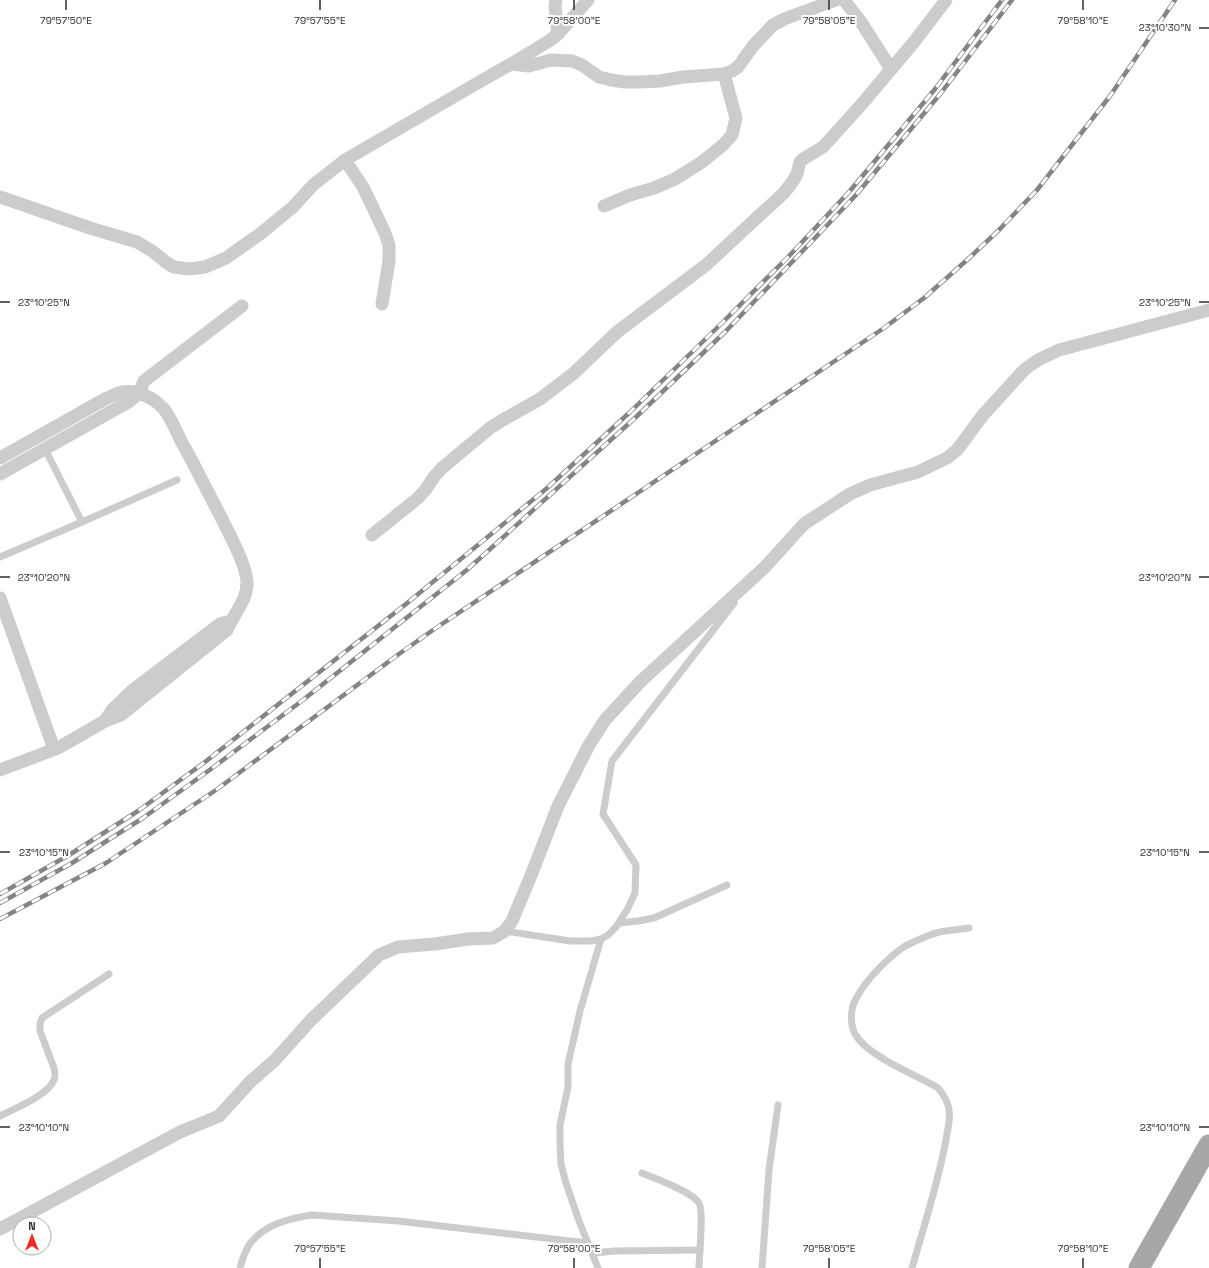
<svg xmlns="http://www.w3.org/2000/svg" width="1209" height="1268" font-family="'Space Grotesk',sans-serif">
<style>
.lines{fill:none;stroke-linecap:round;stroke-linejoin:round}
.service{stroke:#ccc;stroke-width:7}
.minor{stroke:#ccc;stroke-width:13}
.primary{stroke:#a7a7a7;stroke-width:21}
.rail-casing{stroke:#848484;stroke-width:4.5}
.rail{stroke:#fff;stroke-width:3;stroke-dasharray:9;stroke-linecap:butt}
.ticks{fill:none;stroke:#2f2f2f;stroke-width:1.5}
.ticks-label{font-size:10px;text-anchor:middle;fill:#2f2f2f;stroke:#fff;stroke-width:4;stroke-linejoin:round;paint-order:stroke}
</style>
<rect width="100%" height="100%" fill="#fff"/>
<g class="lines">
<g class="service">
<path d="M45 449 82 522"/>
<path d="M0 557 82 522 177 480"/>
<path d="M619 923 638 921 654 918 727 885"/>
<path d="M505 931 570 941H591L601 939 608 935 616 927 627 910 635 893 636 865 603 814 612 761 734 603"/>
<path d="M0 1116C15 1108 47 1096 54 1080 56 1076 55 1073 54 1068L40 1031V1024L42 1018 109 974"/>
<path d="M642 1173C656 1179 691 1191 699 1203 704 1211 699 1256 699 1268"/>
<path d="M593 1253 615 1251 700 1250"/>
<path d="M240 1268C242 1260 245 1252 249 1245 262 1226 290 1218 312 1215L398 1221 588 1243"/>
<path d="M598 1268 579 1221 566 1183 561 1164 560 1145V1125L568 1087V1064L580 1011 601 939"/>
<path d="M762 1268 769 1170 778 1105"/>
<path d="M912 1268C924 1226 938 1183 946 1140 947 1131 951 1119 949 1110 948 1101 944 1095 938 1088 916 1075 867 1056 855 1034 850 1024 850 1009 856 999 865 980 888 958 905 946 913 942 922 938 930 935 941 930 957 930 969 928"/>
</g>
<g class="minor">
<path d="M556 0 555 6 558 34"/>
<path d="M844 0 861 22 891 69"/>
<path d="M511 64 529 66 551 60 572 61 582 65 599 77 611 80 625 82H640L660 81 683 77 724 74 732 71 738 67 753 46 773 25 784 19 836 0"/>
<path d="M345 160 363 187 385 233 389 245V261L382 304"/>
<path d="M0 197 90 228 137 242 152 251 167 263 174 267 189 269 205 267 226 258 260 234 293 207 313 185 345 160 481 81 511 64 549 41 558 34 588 0"/>
<path d="M604 206 630 195 654 188 675 179 702 162 723 145 732 135 736 118 724 74"/>
<path d="M0 458 105 399C118 393 124 389 139 393L130 401 0 474"/>
<path d="M372 535 418 498 426 489 434 477 442 468 490 428 501 421 540 399 574 373 617 332 706 265 762 213 784 193 793 181 797 174 800 162 803 159 823 147 861 105 914 42 946 0"/>
<path d="M0 598 54 749"/>
<path d="M105 721 112 710 133 690 220 624 227 622"/>
<path d="M0 770 58 748 105 721 121 715 227 630C234 613 248 600 247 581 245 562 230 536 222 519 208 493 196 467 181 441 176 431 171 418 164 409 156 400 149 397 139 393L144 381 242 306"/>
<path d="M0 1229 180 1132 212 1119 219 1116 250 1082 275 1060 311 1020 379 955 398 947 435 944 468 939 493 938 505 931 512 921 532 873 558 806 589 745 605 720 640 682 766 566 804 524 850 494 870 485 918 472 947 458 957 450 983 415 1025 369 1038 360 1059 350 1209 310"/>
</g>
<path class="primary" d="M1139 1268 1209 1145"/>
<g class="rail-casing">
<g id="rail">
<path d="M0 894 69 855 138 811 205 762 406 604 546 489 629 413 721 324 789 256 849 192 935 89 1002 0"/>
<path d="M0 903 72 863 143 818 211 769 303 700 468 569 635 418 726 331 793 261 856 195 941 93 1012 0"/>
<path d="M0 919 106 863 216 790 399 654 433 630 884 328 924 298 967 260 998 231 1037 190 1110 96 1175 0"/>
</g>
</g>
<use href="#rail" class="rail"/>
</g>
<path class="ticks" d="M66 0V10M320 0V10M574 0V10M829 0V10M1083 0V10M1199 28H1209M0 302H10M1199 302H1209M0 577H10M1199 577H1209M0 852H10M1199 852H1209M0 1127H10M1199 1127H1209M320 1258V1268M574 1258V1268M829 1258V1268M1083 1258V1268"/>
<g class="ticks-label">
<text x="66" y="24">79°57'50"E</text>
<text x="320" y="24">79°57'55"E</text>
<text x="574" y="24">79°58'00"E</text>
<text x="829" y="24">79°58'05"E</text>
<text x="1083" y="24">79°58'10"E</text>
<text x="1165" y="31">23°10'30"N</text>
<text x="44" y="306">23°10'25"N</text>
<text x="1165" y="306">23°10'25"N</text>
<text x="44" y="581">23°10'20"N</text>
<text x="1165" y="581">23°10'20"N</text>
<text x="44" y="856">23°10'15"N</text>
<text x="1165" y="856">23°10'15"N</text>
<text x="44" y="1131">23°10'10"N</text>
<text x="1165" y="1131">23°10'10"N</text>
<text x="320" y="1252">79°57'55"E</text>
<text x="574" y="1252">79°58'00"E</text>
<text x="829" y="1252">79°58'05"E</text>
<text x="1083" y="1252">79°58'10"E</text>
</g>
<g transform="translate(32 1236)"><circle r="19" fill="#ffffff" stroke="#acacac"/>
<path d="M0-3L7 15L0 10L-7 15Z" fill="#f42a23"/>
<text y="-6" font-size="11" font-weight="bold" text-anchor="middle" fill="#2f2f2f">N</text>
</g>
</svg>
